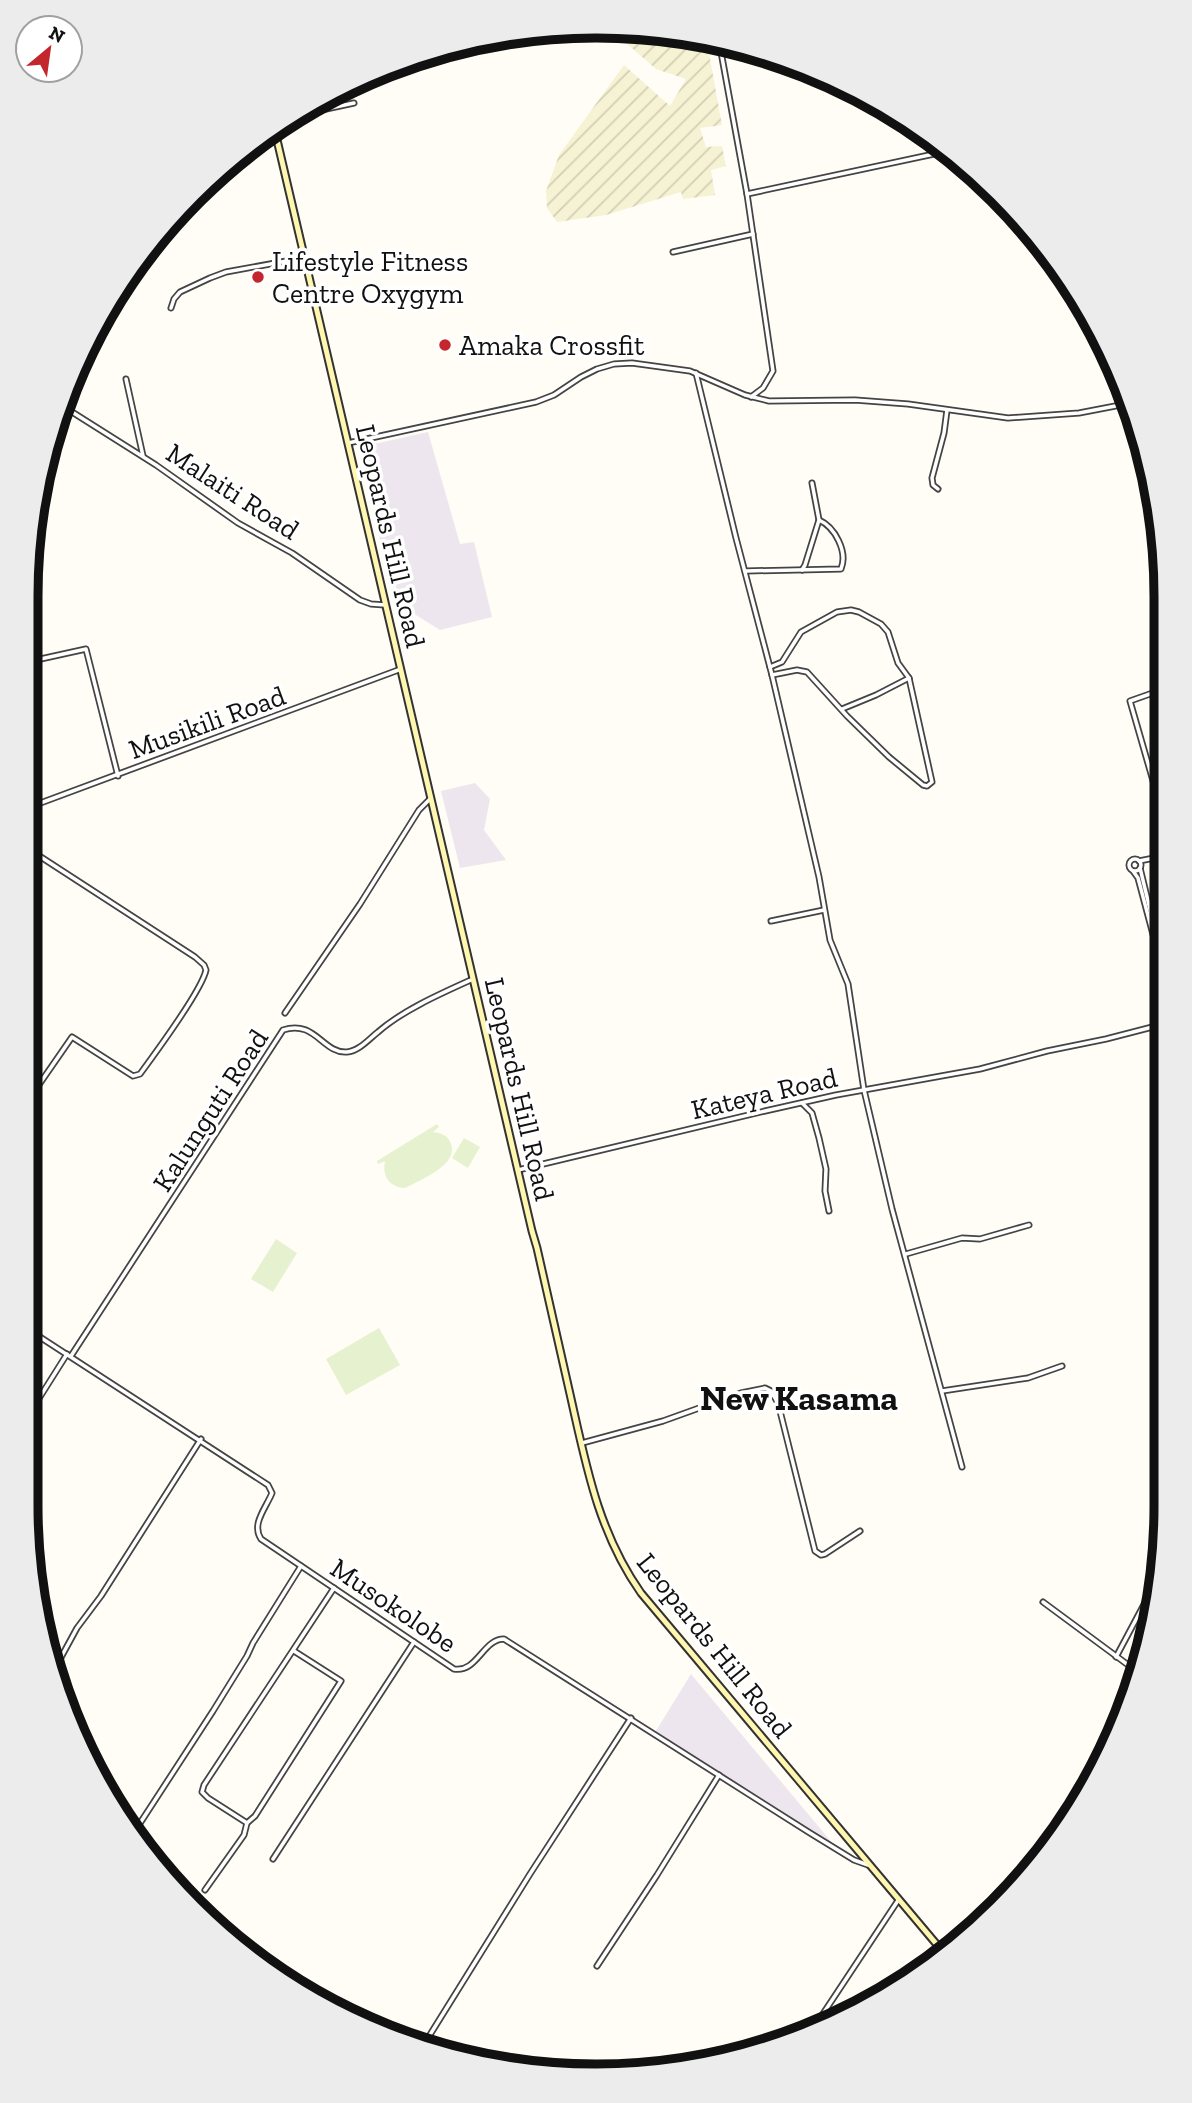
<svg xmlns="http://www.w3.org/2000/svg" width="1192" height="2103" font-family="'Zilla Slab',serif">
<style>
.industrial{fill:#eee6ef}
.farmland{fill:url(#farmland-furrows)}
.pitch{fill:#e6f2cf}
.lines{fill:none;stroke-linecap:round;stroke-linejoin:round}
.minor-casing{stroke:#444;stroke-width:7}
.secondary-casing{stroke:#333;stroke-width:9}
.minor{stroke:#fff;stroke-width:3.5}
.secondary{stroke:#fff6b0;stroke-width:5}
.poi-dot{fill:#c4262e;stroke:#fff;stroke-width:2.5}
.labels{text-anchor:middle;stroke-width:7;stroke-linejoin:round;paint-order:stroke}
.poi-label{font-size:28px;fill:#111;stroke:#fff;text-anchor:start}
.street-label{font-size:28px;fill:#111;stroke:#fff}
.district-label{font-size:35px;font-weight:bold;fill:#111;stroke:#fff}
.rim{fill:none;stroke:#111;stroke-width:9}
</style>
<defs>
<pattern id="farmland-furrows" width="10" height="10" patternUnits="userSpaceOnUse" patternTransform="scale(1.75)"><rect width="10" height="10" fill="#f6f3d4"/><path d="M-1 1l2-2M0 10L10 0M9 11l2-2" fill="none" stroke="#d2cfb5"/></pattern>
</defs>
<rect width="100%" height="100%" fill="#fffdf5"/>
<g class="industrial">
<path d="M428 432 460 544 474 542 492 617 440 630 400 605 389 559 384 560 361 447Z"/>
<path d="M475 783 490 799 484 830 506 860 460 868 441 791Z"/>
<path d="M691 1674 834 1845 654 1734Z"/>
</g>
<path class="farmland" d="M664 33 706 37 722 125 700 128 706 147 722 146 726 166 711 170 715 195 683 199 681 192 606 215 557 222 547 208 546 191 559 155 624 65 670 106 686 79 656 69 625 42Z"/>
<g class="pitch">
<path d="M437 1124 439 1127 433 1132C441 1133 448 1135 451 1144 459 1165 420 1180 405 1188 389 1187 382 1176 385 1161L378 1164 377 1161Z"/>
<path d="M464 1138 480 1147 468 1168 452 1158Z"/>
<path d="M276 1239 297 1253 273 1292 251 1279Z"/>
<path d="M379 1328 400 1365 346 1395 326 1359Z"/>
</g>
<g class="lines">
<g class="minor-casing">
<g id="minor">
<path d="M719 41 747 194 773 371 763 388 751 397"/>
<path d="M289 117 354 103"/>
<path d="M747 194 948 151"/>
<path d="M673 252 753 234"/>
<path d="M171 308 174 299 180 292 210 278 226 272 303 258"/>
<path d="M696 373 736 538 772 675 819 877 830 940 848 984 864 1090 892 1209 962 1467"/>
<path d="M126 379 143 456"/>
<path d="M61 405 156 465 238 523 292 553 360 600 371 604 385 605"/>
<path d="M348 443 536 402 554 395 581 377 597 369 614 364 632 363 690 371 745 395 769 401 855 400 908 404 1008 418 1079 413 1131 403"/>
<path d="M938 489 933 485 932 478 944 433 947 410"/>
<path d="M802 570 805 565 819 520 812 483"/>
<path d="M746 571 841 569C848 552 835 527 819 520"/>
<path d="M36 660 86 649 118 776"/>
<path d="M770 667 782 662 801 632 837 612 851 610 859 612 881 624 888 632 898 663 909 678 932 782 927 786 923 785 889 757 847 716 807 672 797 670 772 675"/>
<path d="M1164 689 1130 701 1164 819"/>
<path d="M842 709 876 695 909 678"/>
<path d="M1154 783 1164 781"/>
<path d="M27 808 401 669"/>
<circle cx="1135" cy="865" r="6"/>
<path d="M1139 861 1164 856"/>
<path d="M1140 868 1164 967"/>
<path d="M1133 871 1138 878 1159 957 1164 992"/>
<path d="M771 921 824 910"/>
<path d="M285 1013 360 904 419 810 431 798"/>
<path d="M27 1102 72 1037 133 1076 140 1074C154 1055 202 990 206 970L204 965 195 957 27 848"/>
<path d="M802 1103 812 1113 819 1138 826 1169 825 1191 829 1211"/>
<path d="M518 1170 765 1111 836 1095 980 1069 1047 1051 1106 1039 1164 1024"/>
<path d="M906 1254 962 1238 980 1239 1029 1225"/>
<path d="M26 1328 268 1485 272 1493C266 1508 251 1524 261 1539L454 1669C477 1673 483 1639 504 1639L810 1833 854 1860 868 1865"/>
<path d="M71 1356 283 1030C315 1019 323 1054 347 1052 359 1051 369 1039 378 1032 403 1010 442 993 473 979"/>
<path d="M942 1391 1028 1378 1062 1366"/>
<path d="M26 1419 67 1354"/>
<path d="M582 1443 663 1421 741 1393 765 1388 771 1391 778 1403 815 1551 821 1555 825 1554 860 1531"/>
<path d="M1043 1602 1139 1673"/>
<path d="M1116 1657 1157 1580"/>
<path d="M53 1672 77 1628 101 1596 201 1439"/>
<path d="M247 1823 255 1816 341 1681 294 1651"/>
<path d="M133 1834 213 1711 247 1656 253 1643 301 1566"/>
<path d="M273 1859 414 1642"/>
<path d="M205 1890 244 1835 247 1823 208 1798 202 1792 204 1785 334 1588"/>
<path d="M597 1966 657 1875 719 1775"/>
<path d="M809 2035 899 1899"/>
<path d="M423 2046 530 1874 631 1718"/>
</g>
</g>
<g class="secondary-casing">
<path id="secondary" d="M274 127 532 1231 537 1248C548 1297 559 1345 570 1394 586 1465 598 1532 641 1593L944 1953"/>
</g>
<use href="#minor" class="minor"/>
<use href="#secondary" class="secondary"/>
</g>
<g class="poi-dot">
<circle cx="258" cy="277" r="7"/>
<circle cx="445" cy="345" r="7"/>
</g>
<g class="labels">
<g class="poi-label">
<text x="272" y="271">Lifestyle Fitness<tspan x="272" dy="32">Centre Oxygym</tspan></text>
<text x="459" y="355">Amaka Crossfit</text>
</g>
<g class="street-label">
<text transform="translate(233 491) rotate(33)" y="10">Malaiti Road</text>
<text transform="translate(391 536) rotate(77)" y="10">Leopards Hill Road</text>
<text transform="translate(207 722) rotate(-20)" y="10">Musikili Road</text>
<text transform="translate(520 1089) rotate(77)" y="10">Leopards Hill Road</text>
<text transform="translate(764 1093) rotate(-13)" y="10">Kateya Road</text>
<text transform="translate(210 1110) rotate(-57)" y="10">Kalunguti Road</text>
<text transform="translate(394 1605) rotate(34)" y="10">Musokolobe</text>
<text transform="translate(715 1645) rotate(51)" y="10">Leopards Hill Road</text>
</g>
<g class="district-label">
<text x="799" y="1410">New Kasama</text>
</g>
</g>
<path d="M0 0H1192V2103H0ZM596 38H596A558 558 0 0 1 1154 596V1506A558 558 0 0 1 596 2064H596A558 558 0 0 1 38 1506V596A558 558 0 0 1 596 38Z" fill="#ececec" fill-rule="evenodd"/>
<path class="rim" d="M596 38H596A558 558 0 0 1 1154 596V1506A558 558 0 0 1 596 2064H596A558 558 0 0 1 38 1506V596A558 558 0 0 1 596 38Z"/>
<g transform="translate(49 49) rotate(29)"><circle r="33" fill="#ffffff" stroke="#a0a0a0" stroke-width="2"/>
<path d="M0-5L12 26L0 18L-12 26Z" fill="#c4262e"/>
<text y="-10" font-size="19" font-weight="bold" text-anchor="middle" fill="#111111">N</text>
</g>
</svg>
